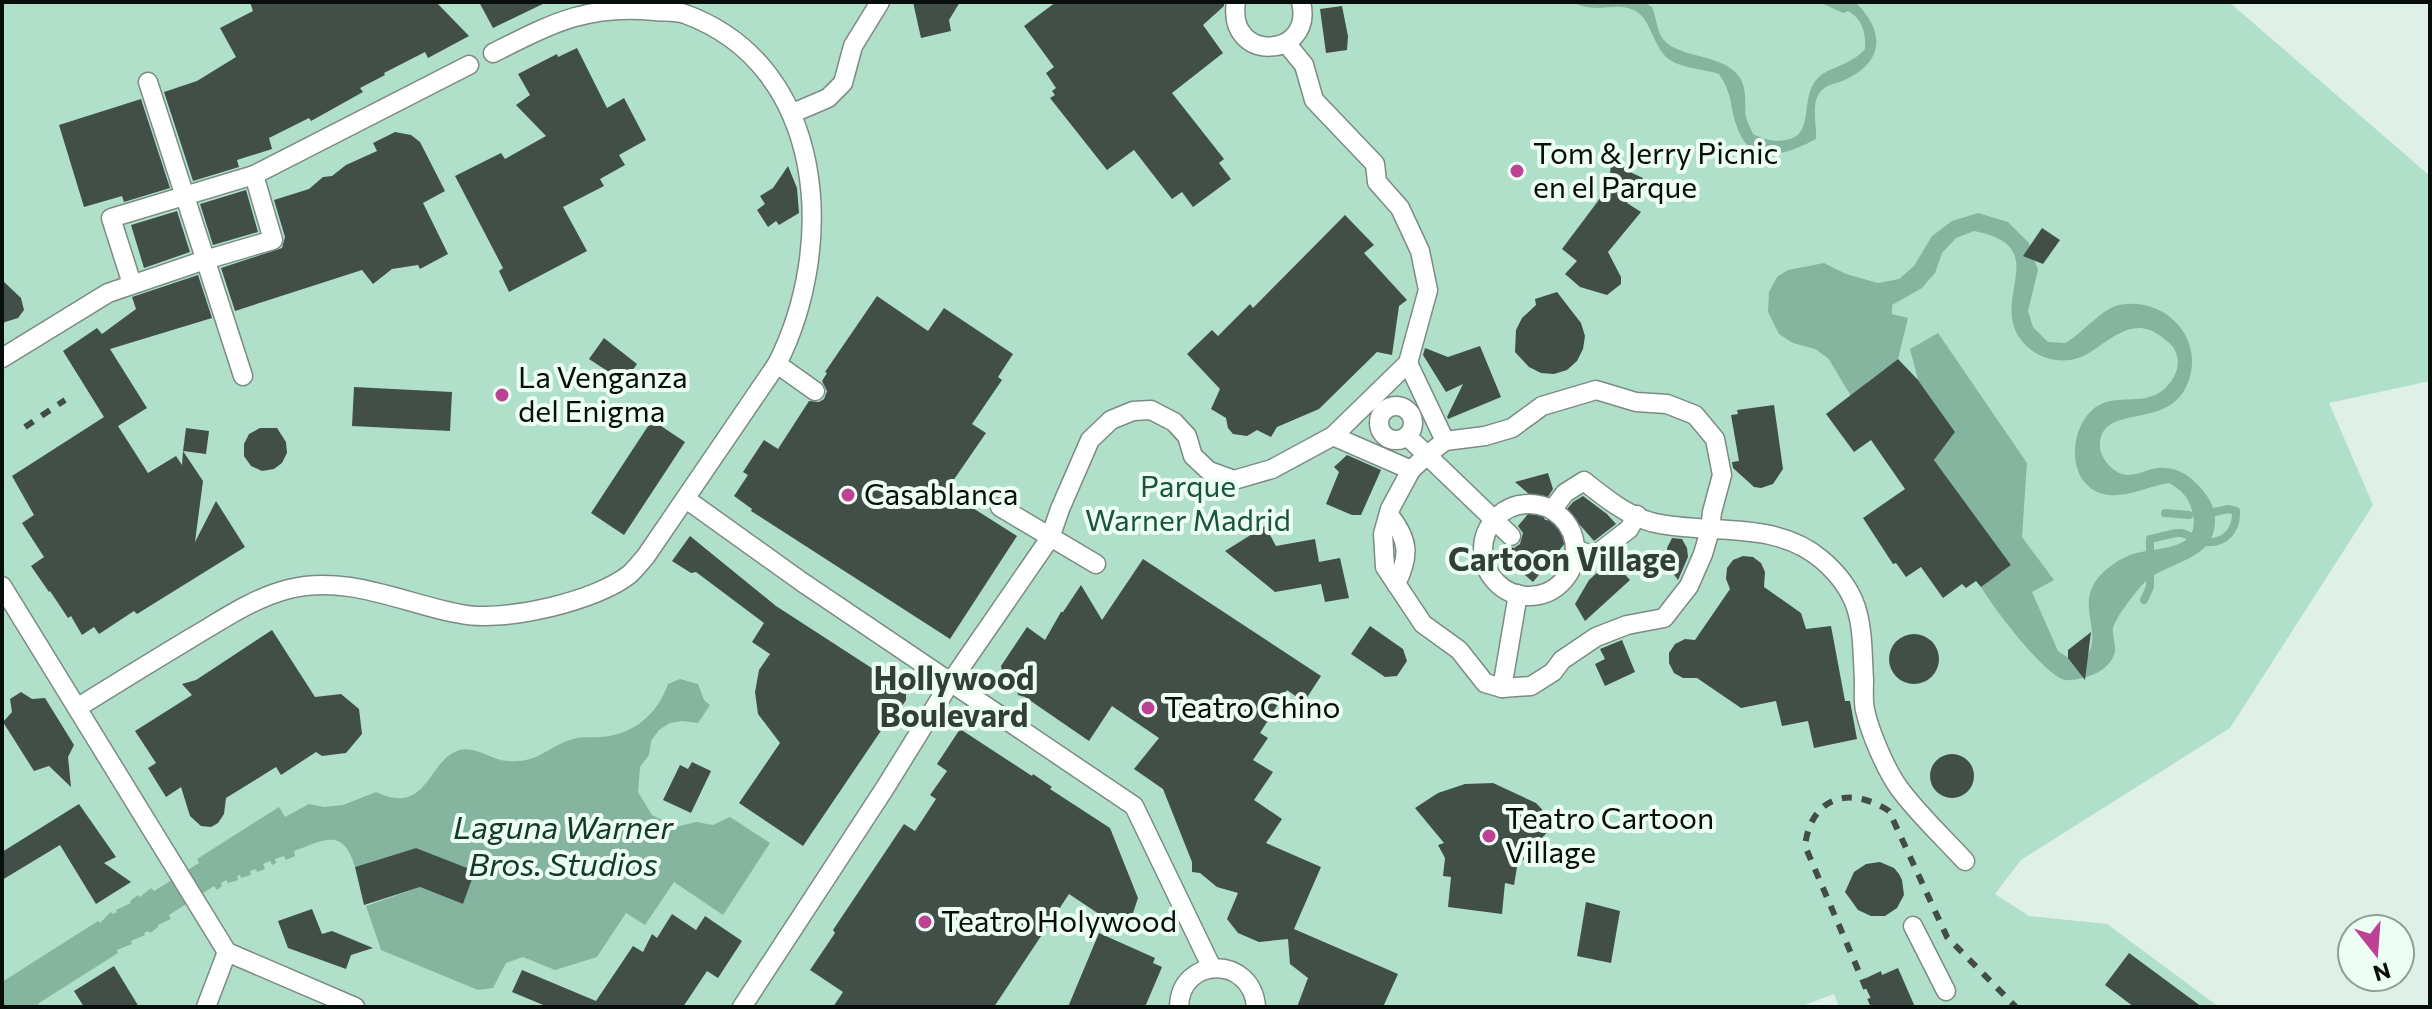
<svg xmlns="http://www.w3.org/2000/svg" width="2432" height="1009" font-family="Commissioner,sans-serif">
<style>
.green{fill:#b0e0c9}
.water{fill:#86b59f;fill-rule:evenodd}
.lines{fill:none;stroke-linecap:round;stroke-linejoin:round}
.stream{stroke:#86b59f;stroke-width:8}
.building{fill:#414f48}
.pedestrian-casing{stroke:#7c8b84;stroke-width:21}
.pedestrian{stroke:#fff;stroke-width:18}
.rail{stroke:#434c48;stroke-width:6;stroke-dasharray:10 10;stroke-linecap:butt}
.poi-dot{fill:#be4293;stroke:#edfef5;stroke-width:3}
.labels{text-anchor:middle;stroke-width:8;stroke-linejoin:round;paint-order:stroke}
.poi-label{font-size:30px;fill:#080e0b;stroke:#edfef5;text-anchor:start}
.park-label{font-size:30px;fill:#19553e;stroke:#edfef5}
.neighbourhood-label{font-size:32px;font-weight:bold;fill:#313f38;stroke:#edfef5}
.water-label{font-size:32px;font-style:italic;fill:#113a2a;stroke:#edfef5}
</style>
<rect width="100%" height="100%" fill="#dff0e8"/>
<path class="green" d="M2 2H2229L2430 176V381L2329 403 2373 505 2230 728 2021 860 1995 894 2029 916 2107 924 2219 1007H1839L1834 994 1800 1007H2Z"/>
<g class="water">
<path d="M1572 2H1644L1652 7C1656 16 1657 29 1661 36 1674 59 1719 52 1738 75 1748 88 1744 102 1746 117 1747 122 1751 128 1753 134 1766 140 1775 143 1790 139 1814 132 1800 97 1817 79 1827 67 1849 67 1865 49 1866 34 1863 19 1848 11L1843 13 1819 2 1857 4C1885 32 1884 62 1845 80 1838 83 1828 84 1822 90 1810 101 1817 125 1816 139 1788 154 1751 168 1737 127 1729 105 1734 97 1719 74 1704 69 1684 69 1670 60 1653 49 1652 19 1634 10 1613 1 1598 15 1572 2Z"/>
<path d="M1978 213 2008 222 2029 243 2038 270 2028 311 2033 327 2048 342 2065 343C2082 334 2101 309 2119 305 2167 295 2208 342 2186 387 2165 431 2099 402 2100 447 2101 460 2115 475 2128 475 2136 475 2145 471 2152 469 2174 464 2191 475 2204 492 2210 499 2215 509 2215 519 2216 562 2168 560 2144 583 2136 591 2116 617 2113 628 2112 635 2116 645 2115 652 2112 664 2100 673 2089 676 2082 678 2073 681 2066 680 2045 677 1993 607 1981 587L1988 581 1851 396 1828 358 1815 349 1793 343 1779 334 1768 312 1769 292 1777 277 1788 270 1824 263 1846 274 1878 283 1899 279 1914 266 1932 236 1952 221ZM1974 231C2053 246 1992 296 2019 337 2033 359 2065 368 2089 353 2110 340 2133 316 2159 335 2163 338 2170 343 2173 347 2183 362 2176 379 2163 390 2142 408 2111 390 2090 412 2067 436 2068 490 2109 495 2129 497 2149 486 2169 483 2181 490 2188 496 2192 510 2204 555 2154 545 2128 556 2118 560 2105 569 2098 578 2076 605 2102 631 2088 654L2070 659 2058 651 2032 592 2054 580 2022 537 2027 463 1938 333 1910 349 1918 380 1955 432 1934 460 2011 565 2001 573 1866 383 1898 359 1908 318 1892 314V305L1922 288 1935 273 1942 253 1956 238Z"/>
<path d="M680 679 698 684 704 700 710 705 698 723 682 721 670 723 659 730 651 741 649 755 640 767 638 792 652 815 675 827 696 822 713 825 730 817 770 843 723 915 674 882 645 925 626 913 597 957 555 970 523 957 506 963 493 988 478 990 381 950 366 906 420 887 463 904 475 871 416 848 355 867C343 827 325 840 294 851L295 856 286 860 284 856 275 859 276 863 272 865 270 861 263 864 265 869 257 872 256 869 250 871 251 875 241 878 240 875 237 876 238 880 228 883 226 880 221 883 222 886 217 890 214 886 169 915 171 919 158 925V927L150 933 148 931 144 933 145 935 131 941 132 944 117 950 118 953 39 1003 38 1007H2V982L98 921 100 923 111 912 113 914 117 912 116 910 131 903 130 901 138 895 140 897 151 888 154 891 199 863 197 859 279 807 285 817 309 804 324 807 343 805 376 792C429 817 427 759 460 750 476 746 491 760 507 761 539 763 544 749 570 740 580 736 590 738 600 737 633 735 657 715 668 684Z"/>
</g>
<g class="lines">
<g class="stream">
<path d="M2165 513 2189 515"/>
<path d="M2144 600 2150 587V539C2159 538 2172 532 2181 533 2189 534 2197 542 2205 542 2226 544 2237 529 2236 511L2228 509 2210 513"/>
</g>
</g>
<g class="building">
<path d="M250 2H436L469 36 428 58 425 52 384 73 385 75 360 88 363 92 311 121 309 118 269 138 272 149 237 160 239 167 193 181 164 92 197 81 236 57 220 28 253 11Z"/>
<path d="M479 2H547L493 28Z"/>
<path d="M913 2H960L949 20 951 31 921 38Z"/>
<path d="M1056 2H1224V6L1203 25 1223 53 1172 93 1224 159 1219 163 1231 179 1193 207 1182 192 1172 199 1134 150 1107 170 1050 98 1055 95 1052 91 1056 88 1046 73 1054 67 1024 26Z"/>
<path d="M1342 6 1348 36 1347 50 1326 53 1320 9Z"/>
<path d="M577 48 607 108 624 98 646 140 619 155 625 165 600 179 604 186 563 207 587 251 509 292 499 271 503 268 455 176 501 153 505 159 546 136 516 105 530 95 518 74 557 54 558 57Z"/>
<path d="M141 99 170 188 124 202 122 196 84 207 59 125Z"/>
<path d="M395 132 411 135 420 142 445 191 423 203 448 254 420 269 418 265 392 269 373 284 362 270 235 311 221 268 282 248 285 237 274 200 309 189 323 177 332 176 346 165 377 151 373 143Z"/>
<path d="M1611 146 1632 173 1643 178 1627 203 1641 212 1608 252 1621 277V284L1607 295 1580 287 1565 274 1577 261 1562 249 1610 185Z"/>
<path d="M788 166 797 188 799 213 779 225 776 221 768 227 757 210 765 204 760 196 773 188Z"/>
<path d="M246 190 258 232 213 245 200 204Z"/>
<path d="M177 211 190 252 144 268 131 225Z"/>
<path d="M1345 215 1374 245 1364 253 1407 300 1399 306 1392 355 1377 352 1319 409 1277 427 1271 437 1257 430 1247 436 1233 434 1228 428 1226 418 1211 409 1220 389 1187 354 1212 330 1218 336 1250 304 1253 308Z"/>
<path d="M2042 228 2060 240 2043 264 2023 256Z"/>
<path d="M198 275 212 318 110 349 147 408 118 426 148 473 176 456 182 465 183 451 203 481 195 542 216 501 245 547 137 614 134 611 99 634 94 627 82 635 71 616 68 618 50 591 49 592 31 566 44 557 22 523 34 515 12 476 104 417 63 351 97 328 102 334 136 309 132 297Z"/>
<path d="M2 280 21 298 24 310 18 318 2 323Z"/>
<path d="M1557 292 1581 323 1585 336 1583 349 1577 361 1567 370 1554 374 1541 373 1529 367 1515 352 1516 330 1522 318 1536 305 1535 299Z"/>
<path d="M877 296 928 331 944 308 1013 354 998 377 1002 380 972 424 986 433 946 491 1017 536 950 639 751 511 752 509 734 496 748 475 743 472 764 440 778 449 809 401 819 402 824 399 827 391 822 381 827 373 825 372Z"/>
<path d="M604 338 637 364 624 382 589 359Z"/>
<path d="M1480 346 1501 397 1448 419 1447 417 1463 384 1446 392 1423 355 1425 348 1448 357Z"/>
<path d="M1898 359 1918 380 1955 432 1934 460 2011 565 1981 587 1976 581 1966 588 1962 584 1943 598 1921 567 1906 577 1896 563 1893 564 1863 518 1905 489 1871 440 1854 452 1826 414Z"/>
<path d="M354 387 452 392 450 431 352 426Z"/>
<path d="M1774 405 1783 469 1773 484 1761 488 1754 487 1733 468 1732 462 1739 461 1731 415 1738 414 1737 410Z"/>
<path d="M652 420 685 442 624 535 591 513Z"/>
<path d="M186 428 209 431 206 454 183 451Z"/>
<path d="M260 428H277L286 442 287 453 282 463 274 469 262 471 251 466 244 456V444L249 434Z"/>
<path d="M1347 455 1381 470 1361 515H1352L1326 504 1339 472 1334 467Z"/>
<path d="M1548 473 1553 489 1540 509 1545 520 1557 521 1573 502 1583 496 1607 514 1616 524 1594 541 1580 525 1533 582 1498 552 1503 545 1514 548 1520 544 1523 533 1518 526 1538 502 1515 482Z"/>
<path d="M1265 526 1276 546 1315 539 1319 562 1340 558 1349 598 1325 602 1321 584 1275 592 1225 551Z"/>
<path d="M690 536 776 606 884 676H893L901 682 906 690V700L901 708 893 713 803 846 739 803 780 743 758 714 755 692 759 670 770 654 752 642 764 623 696 572 691 573 672 561Z"/>
<path d="M1672 538 1682 539 1687 548 1688 557 1678 580 1668 566 1667 548Z"/>
<path d="M1743 556 1753 557 1761 563 1765 572 1764 587 1801 613 1806 629 1831 626 1845 701H1850L1857 739 1814 748 1808 721 1782 726 1776 701 1741 708 1697 678H1683L1674 673 1669 663V653L1675 644 1685 639 1695 640 1730 589 1726 579 1727 568 1733 560Z"/>
<path d="M1143 559 1321 676 1304 702 1287 690 1260 733 1268 738 1253 760 1273 772 1254 800 1282 819 1266 843 1321 867 1294 929 1398 974 1383 1007H1297L1308 978 1290 964 1288 939 1259 942 1238 933 1227 919 1238 893 1217 887 1200 873 1192 872V862L1163 789 1134 769 1159 738 1112 706 1089 741 1025 697 1018 695 1015 682 1005 685 1001 666 1027 627 1045 640 1061 612H1063L1081 585 1102 620Z"/>
<path d="M1611 560 1630 580 1585 621 1575 604 1589 580Z"/>
<path d="M1370 626 1403 649 1407 661 1397 676 1385 677 1351 654Z"/>
<path d="M272 630 315 697 341 694 359 709 362 734 346 753 322 756 316 752 281 775 276 767 226 798 224 814 218 823 211 827 201 826 190 816 181 787 166 797 148 768 156 763 135 731 192 695 182 684 196 680Z"/>
<path d="M2091 632 2085 680 2068 658V650Z"/>
<circle cx="1914" cy="659" r="25"/>
<path d="M1622 640 1635 672 1605 686 1595 664 1605 659 1600 649Z"/>
<path d="M21 692 32 699 45 698 74 745 68 757 71 787 49 766 34 771 3 722 12 712 10 699Z"/>
<path d="M960 729 1032 776 1033 774 1052 787 1050 789 1110 828 1138 898 1133 913 1117 926 1069 894 994 1007H833L843 992 810 970 835 933 833 930 904 824 915 831 936 799 930 795 947 771 937 764Z"/>
<circle cx="1952" cy="776" r="22"/>
<path d="M692 762 711 771 691 813 663 800 680 765 688 769Z"/>
<path d="M1493 783 1536 803 1555 823 1517 867 1514 885 1505 883 1502 914 1448 907 1451 877 1443 876 1445 858 1438 845 1444 843 1415 808 1438 793 1465 784Z"/>
<path d="M79 804 116 857 104 863 131 882 96 904 60 845 2 880V852Z"/>
<path d="M416 848 475 871 463 904 420 887 364 905 355 867Z"/>
<path d="M1880 862 1894 868 1899 874 1902 880 1904 895 1897 908 1885 916H1871L1858 910 1845 892 1854 872 1866 864Z"/>
<path d="M1586 902 1620 911 1611 963 1577 956Z"/>
<path d="M312 909 322 934 332 931 373 948 351 955 346 969 288 948 278 921Z"/>
<path d="M672 914 696 930 705 916 742 941 718 978 707 971 683 1007H548L512 992 522 970 596 1001 633 946 643 952 652 934 657 938Z"/>
<path d="M1099 933 1155 958 1153 963 1162 967 1145 1007H1068Z"/>
<path d="M2129 953 2202 1007H2134L2105 985Z"/>
<path d="M114 966 139 1007H84L74 991Z"/>
<path d="M1898 968 1915 1007H1875L1862 980 1881 971 1882 975Z"/>
</g>
<g class="lines">
<g class="pedestrian-casing">
<g id="pedestrian">
<path d="M1236 2C1226 64 1315 59 1301 2"/>
<path d="M493 53C551 24 587 4 655 11 664 12 676 11 685 14 827 66 837 246 777 364L815 391"/>
<path d="M148 82 243 376"/>
<path d="M793 113 828 98 843 83 853 46 880 2"/>
<path d="M254 175 469 65"/>
<path d="M2 358 108 293 205 260 273 240 254 175 111 218 132 284"/>
<path d="M1408 363 1445 441"/>
<path d="M1596 390 1636 402 1667 404 1695 415 1715 439 1722 475 1712 512 1710 530 1703 554 1689 586 1664 618 1627 625 1596 637 1562 660 1553 672 1531 686 1502 688 1485 683 1459 650 1423 624 1385 567 1383 534 1390 509 1411 470 1427 455 1445 441 1485 436 1512 428 1542 406Z"/>
<circle cx="1396" cy="423" r="17"/>
<path d="M1333 436 1411 470"/>
<path d="M1407 436 1511 536"/>
<path d="M686 499 802 582 1134 806 1212 968"/>
<circle cx="1529" cy="550" r="46"/>
<path d="M1000 507 1096 564"/>
<path d="M1552 510 1565 493 1584 481C1604 497 1626 515 1651 522 1707 536 1774 519 1821 559 1865 596 1861 628 1864 680 1864 690 1863 701 1865 710 1870 733 1886 770 1899 788 1918 814 1943 837 1965 861"/>
<path d="M1390 516C1409 540 1410 556 1396 584"/>
<path d="M1575 549 1594 556 1629 529 1637 515"/>
<path d="M2 586 227 952 355 1007"/>
<path d="M1502 688 1518 594"/>
<path d="M77 708C115 684 153 661 191 638 222 620 253 598 289 589 347 574 405 604 461 614 503 623 597 601 630 574 636 568 641 562 646 556L777 364"/>
<path d="M1913 926 1946 991"/>
<path d="M206 1007 227 952"/>
<path d="M742 1007 885 788 950 683 1050 538 1060 509 1090 440 1111 420 1133 411 1151 410 1174 422 1187 436 1193 456 1209 471 1234 480 1272 469 1333 436 1408 363 1428 290 1420 251 1400 208 1377 182 1375 164 1314 100 1304 65 1286 43"/>
<path d="M1179 1007C1180 956 1252 955 1256 1007"/>
</g>
</g>
<use href="#pedestrian" class="pedestrian"/>
<g class="rail">
<path d="M25 427 65 400"/>
<path d="M1874 1007 1805 846C1811 797 1849 785 1889 811L1947 937 2016 1007"/>
</g>
</g>
<g class="poi-dot">
<circle cx="1517" cy="171" r="8"/>
<circle cx="502" cy="395" r="8"/>
<circle cx="848" cy="495" r="8"/>
<circle cx="1148" cy="708" r="8"/>
<circle cx="1489" cy="836" r="8"/>
<circle cx="925" cy="922" r="8"/>
</g>
<g class="labels">
<g class="poi-label">
<text x="1533" y="164">Tom &amp; Jerry Picnic<tspan x="1533" dy="34">en el Parque</tspan></text>
<text x="518" y="388">La Venganza<tspan x="518" dy="34">del Enigma</tspan></text>
<text x="864" y="505">Casablanca</text>
<text x="1164" y="718">Teatro Chino</text>
<text x="1505" y="829">Teatro Cartoon<tspan x="1505" dy="34">Village</tspan></text>
<text x="941" y="932">Teatro Holywood</text>
</g>
<g class="park-label">
<text x="1188" y="497">Parque<tspan x="1188" dy="34">Warner Madrid</tspan></text>
</g>
<g class="neighbourhood-label">
<text x="1562" y="571">Cartoon Village</text>
<text x="954" y="690">Hollywood<tspan x="954" dy="37">Boulevard</tspan></text>
</g>
<g class="water-label">
<text x="563" y="839">Laguna Warner<tspan x="563" dy="37">Bros. Studios</tspan></text>
</g>
</g>
<rect width="2432" height="1009" fill="none" stroke="#080e0b" stroke-width="8"/>
<g transform="translate(2376 953) rotate(163)"><circle r="38" fill="#edfef5" stroke="#919e97" stroke-width="2"/>
<path d="M0-6L14 30L0 20L-14 30Z" fill="#be4293"/>
<text y="-12" font-size="22" font-weight="bold" text-anchor="middle" fill="#080e0b">N</text>
</g>
</svg>
